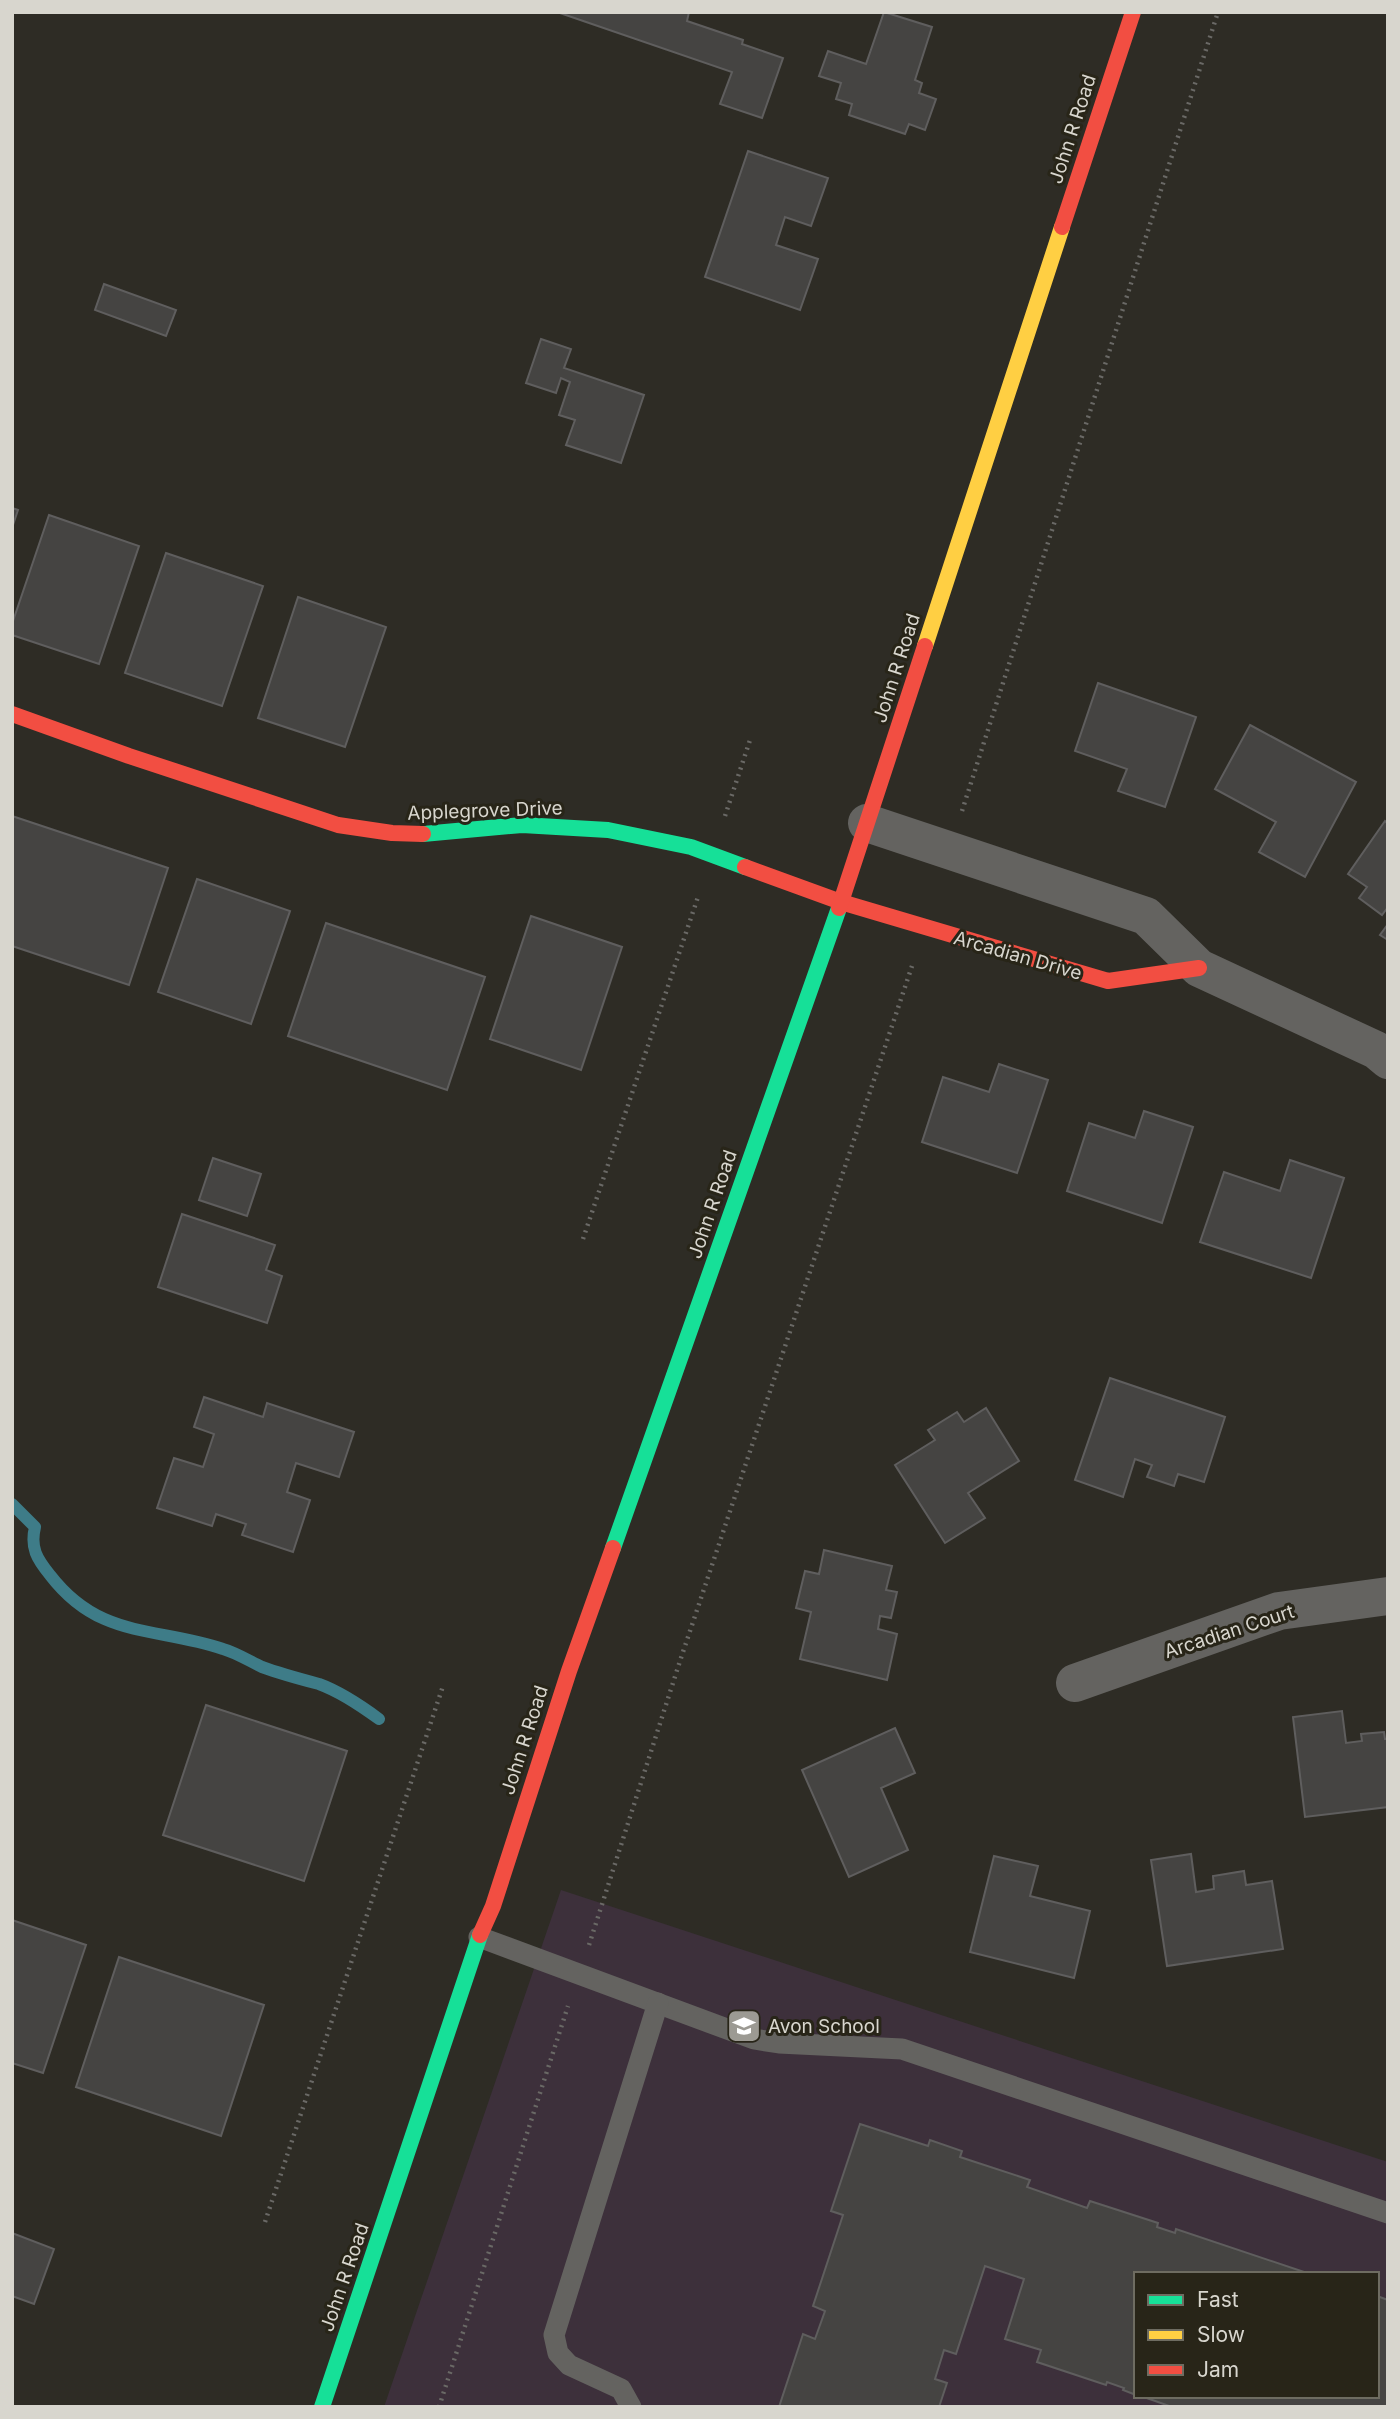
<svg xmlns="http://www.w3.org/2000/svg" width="1400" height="2419" font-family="Inter,sans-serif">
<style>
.education{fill:#3d303b;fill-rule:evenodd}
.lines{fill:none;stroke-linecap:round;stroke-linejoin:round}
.stream{stroke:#3e7c88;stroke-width:12}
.building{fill:#454442;stroke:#5f5e5e;stroke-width:2}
.path{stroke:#6a6966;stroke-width:4.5;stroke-dasharray:2 5;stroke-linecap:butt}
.lane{stroke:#646360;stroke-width:21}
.street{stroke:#646360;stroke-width:38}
.fast{stroke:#16e098;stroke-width:16}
.slow{stroke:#ffcf43;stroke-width:16}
.jam{stroke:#f24e42;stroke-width:16}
.labels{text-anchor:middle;stroke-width:6;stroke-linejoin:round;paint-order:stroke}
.street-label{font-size:19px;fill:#d8d6ce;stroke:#282518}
.poi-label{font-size:19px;fill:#d8d6ce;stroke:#282518;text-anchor:start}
</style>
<rect width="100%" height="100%" fill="#2e2c25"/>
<path class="education" d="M561 1890 1388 2162V2407H384ZM1136 2274H1377V2396H1136Z"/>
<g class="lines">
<path class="stream" d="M12 1504 35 1527C30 1548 37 1559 50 1575 100 1640 155 1626 223 1649 237 1653 249 1661 262 1667 281 1674 300 1679 319 1684 341 1692 360 1705 379 1719"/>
</g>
<g class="building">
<path d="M557 12H689L687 21 743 40 742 44 783 58 762 118 720 104 732 72Z"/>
<path d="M884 12 932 27 915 80 922 83 919 93 936 99 925 130 909 124 905 134 849 115 852 104 836 99 841 83 819 76 828 51 866 64Z"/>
<path d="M748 151 828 178 811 226 785 217 776 245 818 259 800 310 705 277Z"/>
<path d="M104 284 176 310 166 336 95 310Z"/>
<path d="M541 339 571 349 564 368 644 395 621 463 566 445 575 420 559 415 570 382 561 378 556 393 526 383Z"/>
<path d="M12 508 18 510 12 528Z"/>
<path d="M49 515 139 546 99 664 12 635V624Z"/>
<path d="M166 553 263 586 222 706 125 673Z"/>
<path d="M298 597 386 627 345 747 258 718Z"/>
<path d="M1098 683 1196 717 1165 807 1118 791 1127 769 1075 751Z"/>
<path d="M1250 725 1356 782 1305 877 1259 852 1276 822 1215 789Z"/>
<path d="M12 816 168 868 129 985 12 946Z"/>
<path d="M1385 821 1388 824V907L1382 915 1359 898 1367 887 1348 874Z"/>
<path d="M197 879 290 911 251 1024 158 992Z"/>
<path d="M531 916 622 947 581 1070 490 1039Z"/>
<path d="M326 923 485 977 447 1090 288 1036Z"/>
<path d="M1388 924V940L1380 935Z"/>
<path d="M999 1064 1048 1080 1017 1173 922 1142 943 1077 989 1092Z"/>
<path d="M1144 1111 1193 1127 1162 1223 1067 1191 1089 1123 1135 1138Z"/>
<path d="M213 1158 261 1174 247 1216 199 1200Z"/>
<path d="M1290 1160 1344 1178 1311 1278 1200 1242 1224 1172 1280 1191Z"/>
<path d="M182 1214 275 1245 266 1270 282 1276 267 1323 158 1287Z"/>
<path d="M1110 1378 1225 1417 1204 1482 1178 1474 1174 1486 1147 1477 1152 1465 1135 1459 1123 1497 1075 1480Z"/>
<path d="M204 1397 263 1417 267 1403 354 1432 339 1477 296 1463 287 1492 310 1500 293 1552 242 1535 246 1524 216 1514 212 1526 157 1508 174 1458 203 1467 214 1434 194 1427Z"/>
<path d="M986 1408 1019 1461 968 1493 985 1518 945 1543 895 1465 935 1440 928 1430 957 1412 964 1422Z"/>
<path d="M824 1550 892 1566 886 1590 897 1592 891 1618 880 1616 878 1629 897 1634 887 1680 800 1659 811 1612 796 1608 805 1571 819 1574Z"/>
<path d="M206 1705 347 1751 304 1881 163 1835Z"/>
<path d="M1342 1711 1346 1743 1362 1741 1361 1734 1384 1732 1385 1739H1388V1807L1305 1817 1293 1717Z"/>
<path d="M895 1728 915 1773 881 1788 908 1850 849 1877 802 1770Z"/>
<path d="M1191 1854 1196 1892 1214 1889 1213 1876 1244 1871 1246 1885 1272 1881 1283 1949 1167 1966 1151 1860Z"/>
<path d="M994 1856 1038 1866 1030 1896 1090 1911 1074 1978 970 1952Z"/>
<path d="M12 1920 86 1945 43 2073 12 2063Z"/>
<path d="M119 1957 264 2005 221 2136 76 2087Z"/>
<path d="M860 2124 928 2146 930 2140 962 2151 960 2157 1030 2180 1027 2187 1087 2208 1090 2201 1158 2223 1157 2227 1175 2233 1176 2229 1310 2274H1136V2395L1123 2390 1124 2388 1107 2382 1106 2385 1037 2362 1041 2350 1005 2339 1024 2279 985 2266 956 2354 944 2350 935 2379 947 2383 939 2407H779L803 2334 815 2339 825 2311 813 2306 843 2215 831 2211Z"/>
<path d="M12 2233 54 2249 34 2304 12 2296Z"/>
<path d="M1377 2296 1388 2300V2407H1172L1141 2396H1377Z"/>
</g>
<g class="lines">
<g class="path">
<path d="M962 811 1218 12"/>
<path d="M725 816 751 737"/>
<path d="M583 1239 699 894"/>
<path d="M589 1945 680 1661 912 966"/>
<path d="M265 2222 443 1686"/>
<path d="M439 2407 568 2006"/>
</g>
<g class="lane">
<path d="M479 1937 754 2039 779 2043 902 2049 1388 2213"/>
<path d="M631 2407 621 2389 569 2365 558 2353 554 2335 658 2003"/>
</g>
<g class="street">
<path d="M867 823 1146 916 1199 968 1376 1050 1388 1060"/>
<path d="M1075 1683 1279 1611 1388 1596"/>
</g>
<g class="fast">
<path d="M423 834 522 825 608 830 691 847 745 867"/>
<path d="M613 1548 839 908"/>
<path d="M322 2407 480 1935"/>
</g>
<path class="slow" d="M925 646 1062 227"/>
<g class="jam">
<path d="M1062 227 1133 12"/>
<path d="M12 714 129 756 338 825 392 833 423 834"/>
<path d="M745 867 841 902 1108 981 1199 968"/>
<path d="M839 908 925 646"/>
<path d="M480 1935 493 1906 569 1671 613 1548"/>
</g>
</g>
<defs>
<g id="school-square" transform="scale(1.75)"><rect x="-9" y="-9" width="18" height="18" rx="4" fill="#9c9a93" stroke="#282518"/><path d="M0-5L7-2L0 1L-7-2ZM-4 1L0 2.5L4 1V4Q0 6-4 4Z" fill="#fff"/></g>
</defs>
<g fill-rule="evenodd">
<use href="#school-square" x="744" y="2026"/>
</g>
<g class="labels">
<g class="street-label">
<text transform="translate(1072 129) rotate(-72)" y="7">John R Road</text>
<text transform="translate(896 668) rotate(-72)" y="7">John R Road</text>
<text transform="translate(485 810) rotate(-2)" y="7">Applegrove Drive</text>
<text transform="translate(1018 955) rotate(16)" y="7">Arcadian Drive</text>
<text transform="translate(712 1204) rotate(-71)" y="7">John R Road</text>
<text transform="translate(1229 1631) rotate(-18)" y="7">Arcadian Court</text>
<text transform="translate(524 1740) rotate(-72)" y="7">John R Road</text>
<text transform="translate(344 2277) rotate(-71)" y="7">John R Road</text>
</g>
<g class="poi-label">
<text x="768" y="2033">Avon School</text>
</g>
</g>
<rect width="1400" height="2419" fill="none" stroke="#d8d6ce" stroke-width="28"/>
<rect x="1134" y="2272" width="245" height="126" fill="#282518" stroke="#6e6c61" stroke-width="2"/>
<rect x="1148" y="2295" width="35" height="10" fill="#16e098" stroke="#6e6c61" stroke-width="2"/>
<text x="1197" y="2307" font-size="21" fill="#d8d6ce">Fast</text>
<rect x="1148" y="2330" width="35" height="10" fill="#ffcf43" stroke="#6e6c61" stroke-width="2"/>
<text x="1197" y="2342" font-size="21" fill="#d8d6ce">Slow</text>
<rect x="1148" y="2365" width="35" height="10" fill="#f24e42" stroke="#6e6c61" stroke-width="2"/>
<text x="1197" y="2377" font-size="21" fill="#d8d6ce">Jam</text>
</svg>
